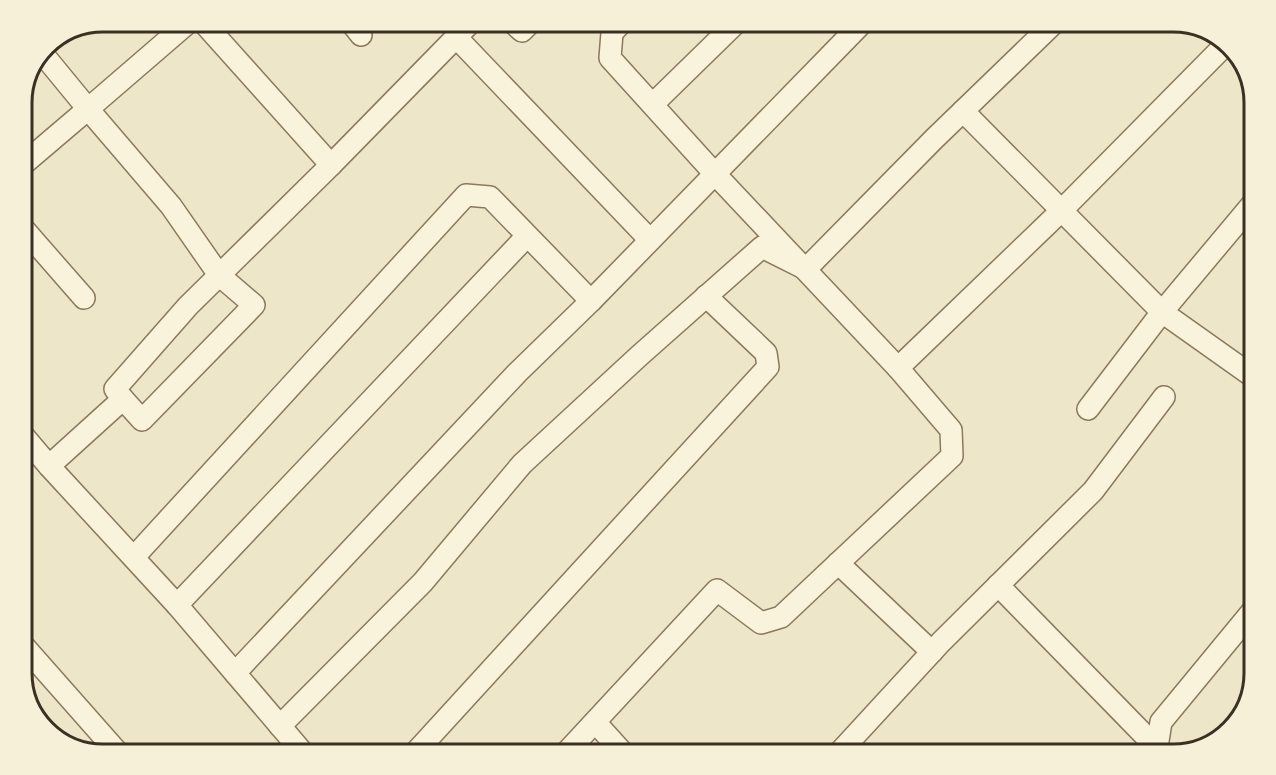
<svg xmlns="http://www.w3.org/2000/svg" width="1276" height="775" font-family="'Noto Serif',serif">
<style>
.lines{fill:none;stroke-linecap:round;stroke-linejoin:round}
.minor-casing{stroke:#8b795d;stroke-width:24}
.minor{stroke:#f9f3dc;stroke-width:21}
.rim{fill:none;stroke:#3b3021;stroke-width:3}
</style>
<rect width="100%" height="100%" fill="#eee6c9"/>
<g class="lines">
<g class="minor-casing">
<g id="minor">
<path d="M350 21 361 35"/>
<path d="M511 21 522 31 532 21"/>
<path d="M623 21 612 33 610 58 715 174 898 368"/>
<path d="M456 37 650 240"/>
<path d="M42 53 88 109 190 21"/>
<path d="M653 104 738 21"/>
<path d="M963 111 1162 312 1088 409"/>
<path d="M331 165 472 21"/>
<path d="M21 166 88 109 171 206 219 275 254 305 142 420 123 399 49 466"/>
<path d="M1255 201 1162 312 1255 378"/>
<path d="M21 226 84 298"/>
<path d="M123 399 115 389 188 306 331 165 202 21"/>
<path d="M21 433 49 466 177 605 304 754"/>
<path d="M134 557 466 195 490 197 591 301"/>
<path d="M838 563 932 652"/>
<path d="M998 585 1159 750"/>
<path d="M177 605 527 236"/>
<path d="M21 643 119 754"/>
<path d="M235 673 517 373 591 301 864 21"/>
<path d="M595 722 624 754"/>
<path d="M280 726 423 582 522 464 639 356 762 247 806 269 934 139 1056 21"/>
<path d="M414 754 768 367 766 353 706 296"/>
<path d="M565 754 717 590 761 623 781 617 952 456 951 430 898 368 1061 211 1226 44"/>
<path d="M838 754 941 642 1093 491 1164 397"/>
<path d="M1163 754 1157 747 1161 722 1255 608"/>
</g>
</g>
<use href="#minor" class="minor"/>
</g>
<path d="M0 0H1276V775H0ZM103 32H1173A71 71 0 0 1 1244 103V673A71 71 0 0 1 1173 744H103A71 71 0 0 1 32 673V103A71 71 0 0 1 103 32Z" fill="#f6f0d8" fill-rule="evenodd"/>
<path class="rim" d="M103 32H1173A71 71 0 0 1 1244 103V673A71 71 0 0 1 1173 744H103A71 71 0 0 1 32 673V103A71 71 0 0 1 103 32Z"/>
</svg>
